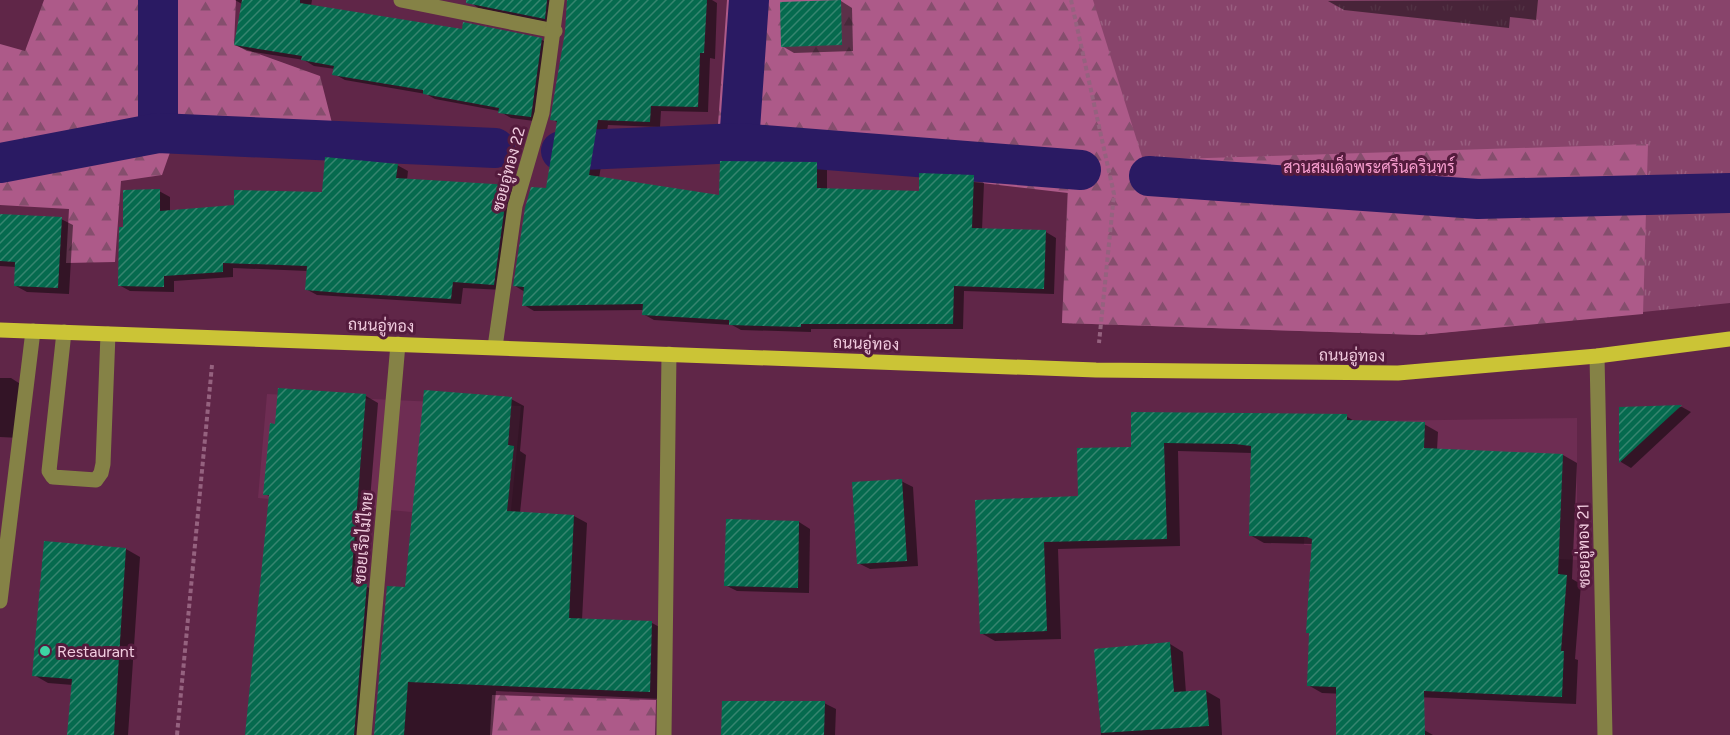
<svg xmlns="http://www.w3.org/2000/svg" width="1730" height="735" font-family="Figtree,Sarabun,sans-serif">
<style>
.built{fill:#6e2d53}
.grass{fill:url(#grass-tufts)}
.forest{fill:url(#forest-firs)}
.shadow{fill:#0007}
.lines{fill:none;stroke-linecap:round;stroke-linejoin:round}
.canal{stroke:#2a1a63;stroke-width:40}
.building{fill:url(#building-hatch)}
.path{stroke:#95627f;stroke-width:4;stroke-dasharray:4.5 3;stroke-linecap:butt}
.minor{stroke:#858246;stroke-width:15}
.major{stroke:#cbc436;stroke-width:15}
.poi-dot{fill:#3dd4a3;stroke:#541b3d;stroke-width:2}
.labels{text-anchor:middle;stroke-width:6;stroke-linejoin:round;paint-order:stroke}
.park-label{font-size:16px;fill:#f79dce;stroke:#541b3d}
.street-label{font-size:16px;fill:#f1ccdf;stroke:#541b3d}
.poi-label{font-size:16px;fill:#f1ccdf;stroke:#541b3d;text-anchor:start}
</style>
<defs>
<pattern id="grass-tufts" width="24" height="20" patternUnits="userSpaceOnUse" patternTransform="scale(1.5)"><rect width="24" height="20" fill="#88446b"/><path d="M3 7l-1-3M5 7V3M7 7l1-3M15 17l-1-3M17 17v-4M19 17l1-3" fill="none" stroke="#995e80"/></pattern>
<pattern id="forest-firs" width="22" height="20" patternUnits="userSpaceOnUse" patternTransform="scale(1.5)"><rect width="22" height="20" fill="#ad5a89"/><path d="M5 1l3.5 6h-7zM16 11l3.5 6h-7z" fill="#854e6d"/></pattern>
<pattern id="building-hatch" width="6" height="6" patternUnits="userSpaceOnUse" patternTransform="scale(1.5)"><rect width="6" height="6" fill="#056a4e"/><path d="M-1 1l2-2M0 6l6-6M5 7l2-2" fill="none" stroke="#36856f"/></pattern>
</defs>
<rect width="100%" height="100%" fill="#602648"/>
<g class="built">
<path d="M267 394 521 406 510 521 258 498Z"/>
<path d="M1577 418V560L1304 545 1308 422Z"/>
</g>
<path class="grass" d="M727 0H1730V303L1420 335 1062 323 1068 181Z"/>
<g class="forest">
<path d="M44 0H236L234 45 320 76 332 123 173 144 162 175 121 181 115 262 66 263 69 209 0 205V44L25 51Z"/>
<path d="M727 0H1093L1143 160 1648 144 1643 314 1420 335 1062 323 1068 193 716 152Z"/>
<path d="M492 695 656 700 655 735H490Z"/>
</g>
<g class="shadow">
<path d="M235 0H312L311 6 463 31 542 40 553 46 542 122 511 118 499 111 435 99 426 94 345 80 334 74 335 69 314 66 304 60 247 51 236 45 242 4Z"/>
<path d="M468 0H560L555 24 478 8Z"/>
<path d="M568 0H712L717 3 715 59 710 58 708 112 661 111 660 127 608 125 599 178 721 197V162L817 163 827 169V190L920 193 974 177 984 183 982 230 1046 232 1056 238 1054 294 964 291 963 329H811V332L741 330 732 325 654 320 643 314 644 310 534 311 524 305 525 292 515 286 548 190 558 123 552 119 566 33Z"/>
<path d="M1538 0 1536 20 1510 17 1509 28 1344 10 1328 1Z"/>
<path d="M841 1 852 8 853 51 794 53 782 46Z"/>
<path d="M397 165 408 171 407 180 510 186 521 192 504 290 463 288 461 304 317 295 306 289 308 271 233 268V277L174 281V292L130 291 119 285 125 229 159 191 170 197V211L235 207 323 193Z"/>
<path d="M0 215 61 219 73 225 69 294 27 292 16 286V267L0 266Z"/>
<path d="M0 378H11L22 385 20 438 0 437Z"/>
<path d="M366 396 378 403 363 585 380 593 367 735H247L271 497 265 494 276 425Z"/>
<path d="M511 399 524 406 520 451 526 455 520 513 574 516 587 523 582 620 652 623 665 630 662 699 496 691 492 735H375L407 589Z"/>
<path d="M1682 407 1691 412 1631 468 1621 462 1620 409Z"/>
<path d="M1132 414 1346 416 1356 422 1424 424 1438 432 1437 450 1563 455 1577 463 1572 579 1581 584 1575 659 1578 660 1576 704 1322 693 1308 685 1313 544 1264 543 1250 535 1252 453 1178 451 1180 546 1058 549 1061 639 995 641 981 633 977 501 1080 497 1132 448Z"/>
<path d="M901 481 913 487 918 566 870 569 858 563Z"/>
<path d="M799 522 810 529 809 593 737 591 725 585Z"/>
<path d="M126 549 140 557 128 735H69L73 685 48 683 34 675Z"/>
<path d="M1170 644 1183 652 1186 693 1206 691 1220 699 1222 735H1101L1096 651Z"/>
<path d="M824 703 836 709 835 735H723Z"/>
<path d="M1424 730 1433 735H1371Z"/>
</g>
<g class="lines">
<g class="canal">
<path d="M158 0V133"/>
<path d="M739 143 749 0"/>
<path d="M561 151 739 143 1081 170"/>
<path d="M0 163 158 133 495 148"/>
<path d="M1149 176 1478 199 1730 193"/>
</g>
</g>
<g class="building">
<path d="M242 0H300V3L462 29 463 22 542 38 531 117 498 113 499 108 423 94V90L332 75 334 66 301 60 302 56 234 45Z"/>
<path d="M466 0H547L545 19 466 3Z"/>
<path d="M567 0H707L704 53H700L698 107 651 106 650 122 598 120 589 175 719 195 720 161 817 162V188L919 191V173L974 175 972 228 1046 230 1044 289 954 286 953 324H801V327L729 325V320L642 315 643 304 522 306 524 287 513 286 525 208 531 187 546 188 557 121 550 120 565 32Z"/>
<path d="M841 0 842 45 781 47 780 2Z"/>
<path d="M325 157 398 164 396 178 511 185 505 205 494 285 453 282 451 299 342 293 305 290 307 266 223 263V272L164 276V287L118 286 119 227H123V190L160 189V211L234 205V190L322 192Z"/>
<path d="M0 214 62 217 58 288 14 286 15 262 0 261Z"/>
<path d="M278 388 366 394 351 582 367 584 354 735H245L269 495H263L270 423 275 424Z"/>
<path d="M424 390 512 397 508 445 514 446 507 511 574 515 569 618 652 621 650 692 408 682 404 735H374L387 586 405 587Z"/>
<path d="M1682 405 1619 463V407Z"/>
<path d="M1131 412 1347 414V420L1425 422 1424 448 1563 454 1558 574 1567 575 1561 651H1564L1562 697 1424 691 1425 735H1336V687L1307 686 1309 633H1306L1312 539 1307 537 1249 536 1251 446 1235 444 1164 443 1167 539 1044 542 1047 631 980 634 975 500 1078 496 1077 448 1131 447Z"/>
<path d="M902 479 907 561 857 564 852 482Z"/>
<path d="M726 519 799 521 798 588 724 586Z"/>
<path d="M44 541 126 548 114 735H67L72 679 32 676Z"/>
<path d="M1170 642 1174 692 1206 690 1209 726 1101 733 1094 649Z"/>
<path d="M722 701H825L824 735H721Z"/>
</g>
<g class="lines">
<g class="path">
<path d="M1071 0 1114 194 1099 343"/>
<path d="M177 735 212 365"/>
</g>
<g class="minor">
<path d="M401 0 555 31"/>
<path d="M64 332 49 471 53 477 96 480 101 473 103 464 108 334"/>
<path d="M495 347 515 206 542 113 557 0"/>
<path d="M1597 356 1605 735"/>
<path d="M0 601 33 331"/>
<path d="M364 735 398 344"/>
<path d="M664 735 669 354"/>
</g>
<path class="major" d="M0 330 1096 370 1398 373 1597 356 1730 339"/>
</g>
<circle class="poi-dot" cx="45" cy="651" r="6"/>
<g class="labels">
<g class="park-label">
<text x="1369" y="173">สวนสมเด็จพระศรีนครินทร์</text>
</g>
<g class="street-label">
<text transform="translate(508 169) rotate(-75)" y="6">ซอยอู่ทอง 22</text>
<text transform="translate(381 325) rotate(2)" y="6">ถนนอู่ทอง</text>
<text transform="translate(866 343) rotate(2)" y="6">ถนนอู่ทอง</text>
<text transform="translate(1352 355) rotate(1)" y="6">ถนนอู่ทอง</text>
<text transform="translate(363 538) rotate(-85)" y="6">ซอยเรือไม้ไทย</text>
<text transform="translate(1583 546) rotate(-91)" y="6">ซอยอู่ทอง 21</text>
</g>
<g class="poi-label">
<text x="57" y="657">Restaurant</text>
</g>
</g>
</svg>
